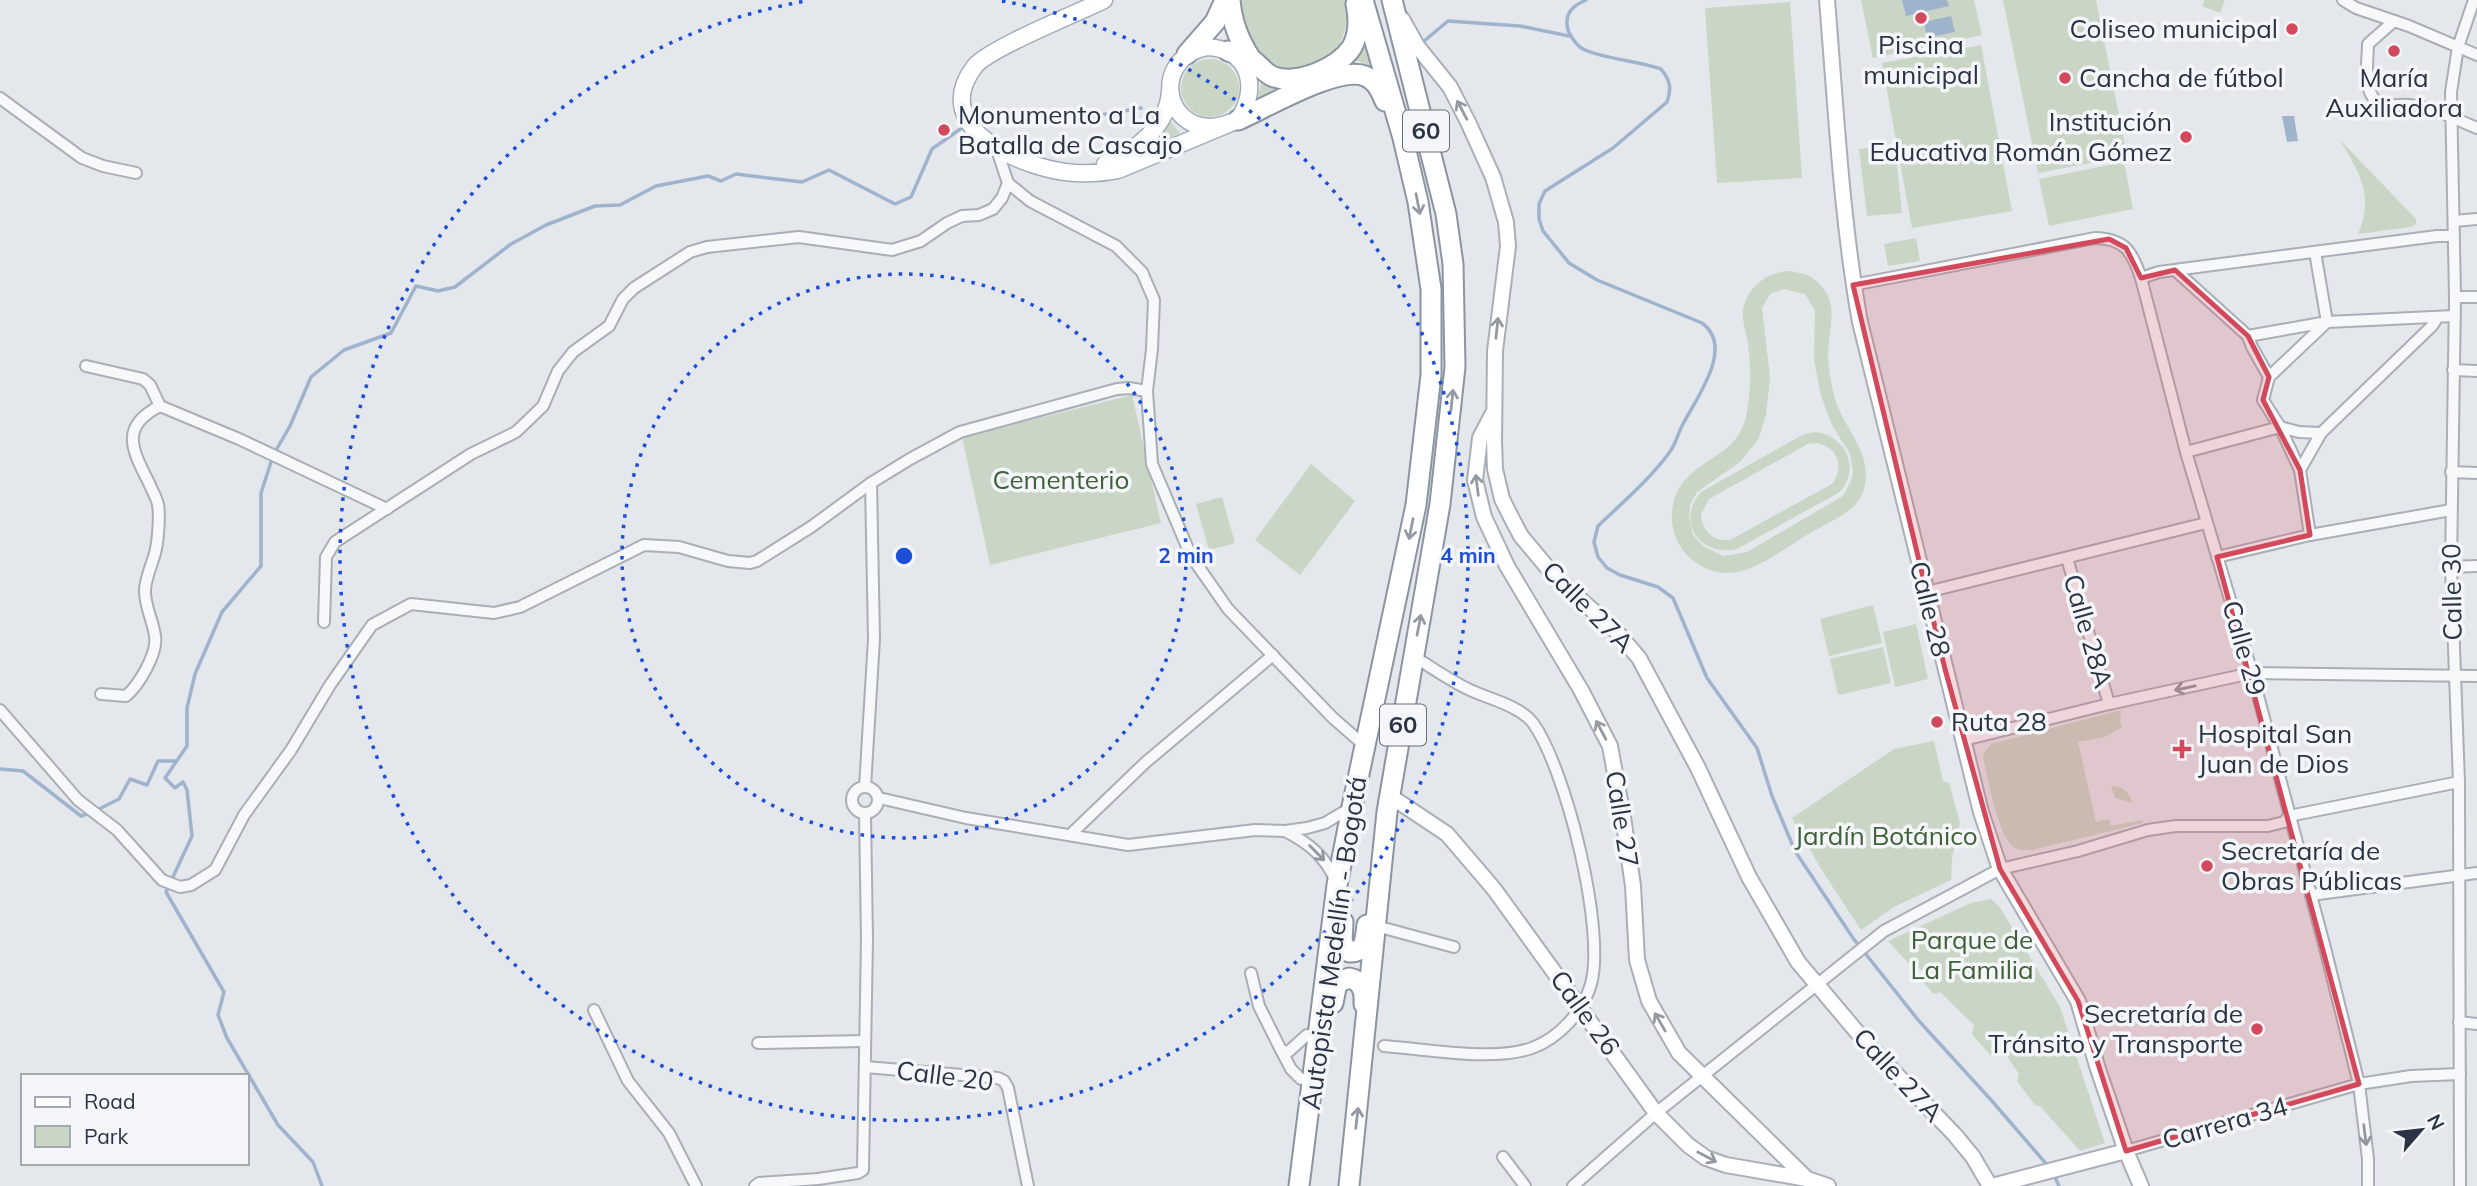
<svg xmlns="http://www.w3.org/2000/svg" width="2477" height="1186" font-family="Mulish,sans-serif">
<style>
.green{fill:#c9d6c5;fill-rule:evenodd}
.water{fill:#9fb4cc}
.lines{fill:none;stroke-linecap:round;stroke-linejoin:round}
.stream{stroke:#9fb4cc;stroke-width:3.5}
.street-casing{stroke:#a9aeb7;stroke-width:14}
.secondary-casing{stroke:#a9aeb7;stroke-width:18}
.primary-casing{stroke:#a3abb8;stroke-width:19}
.highway-casing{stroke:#8b94a3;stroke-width:23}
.street{stroke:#f7f8fa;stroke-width:10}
.secondary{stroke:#fff;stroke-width:14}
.primary{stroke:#fff;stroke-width:16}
.highway{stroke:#fff;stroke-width:19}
.oneway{stroke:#959aa2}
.oneway2{stroke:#9196a0}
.marked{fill:#d1495b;fill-opacity:0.2;stroke:#d1495b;stroke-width:5;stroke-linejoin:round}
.ring{fill:none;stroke:#1d4ed8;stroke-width:3.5;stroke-dasharray:3.5 7}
.poi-dot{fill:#d1495b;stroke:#f4f6f9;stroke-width:2.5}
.labels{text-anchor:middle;stroke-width:7;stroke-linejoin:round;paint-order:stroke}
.shield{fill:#f4f6f9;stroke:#676e7b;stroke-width:2}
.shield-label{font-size:24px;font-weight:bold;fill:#2b3445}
.poi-label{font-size:26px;fill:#2b3445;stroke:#f4f6f9;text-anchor:start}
.park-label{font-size:26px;fill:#3f6138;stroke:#f4f6f9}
.street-label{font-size:26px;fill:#2b3445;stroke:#f4f6f9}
.centre{fill:#1d4ed8;stroke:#f4f6f9;stroke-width:3.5}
.ring-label{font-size:21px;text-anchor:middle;font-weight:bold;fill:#1d4ed8;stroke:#f4f6f9;stroke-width:7;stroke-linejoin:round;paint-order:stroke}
</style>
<rect width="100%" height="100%" fill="#e4e7ec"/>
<g class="green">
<path d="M1237 0H1345C1353 29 1336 62 1305 70 1297 72 1286 71 1277 71 1250 46 1245 36 1237 0Z"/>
<path d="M1861 0H1974L1982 35 1873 58Z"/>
<path d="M2003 0H2096L2127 156 2038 173Z"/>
<path d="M2205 0H2225L2220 13 2202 6Z"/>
<path d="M1790 2 1802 178 1717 183 1705 8Z"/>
<path d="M1366 38 1373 64 1371 66 1358 61H1351Z"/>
<path d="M1981 45 2012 211 1912 228 1882 63Z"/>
<circle cx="1210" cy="88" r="29"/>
<path d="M1262 79 1284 87 1257 103Z"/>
<path d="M1169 120 1180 133 1156 144H1151Z"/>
<path d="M2339 139 2416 219V224L2411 227 2358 234C2375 197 2359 171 2339 139Z"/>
<path d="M1895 146 1902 213 1867 216 1859 149Z"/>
<path d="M2124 162 2133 209 2049 226 2039 179Z"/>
<path d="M1916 238 1920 261 1888 266 1884 244Z"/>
<path d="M1785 271C1805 272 1818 277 1828 296 1836 314 1828 335 1828 354 1828 368 1831 382 1834 396 1843 429 1874 452 1864 489 1862 496 1858 502 1853 507 1842 517 1826 524 1812 532 1793 543 1774 558 1753 567 1746 570 1735 573 1727 573 1710 573 1692 563 1682 549 1668 530 1668 499 1685 480 1708 454 1740 453 1747 412 1751 390 1751 366 1748 344 1747 334 1742 322 1743 312 1745 290 1764 274 1785 271ZM1784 289 1805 294 1815 311 1814 360 1821 396 1832 425 1850 454 1853 471 1851 481 1843 496 1747 552 1723 556 1703 546 1693 535 1689 517 1690 505 1697 492 1740 462 1759 438 1766 415 1770 377 1762 308 1770 294Z"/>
<path d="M1132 395 1161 523 990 565 962 437Z"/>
<path d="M1816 432C1845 436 1861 467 1840 492L1737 549C1700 558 1675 521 1701 492L1804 434ZM1818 443C1838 448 1845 467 1832 484L1730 540C1713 541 1702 532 1701 514L1709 499 1808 444Z"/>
<path d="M1311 464 1355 501 1300 575 1255 540Z"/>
<path d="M1222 497 1235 543 1209 550 1196 504Z"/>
<path d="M1873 605 1882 643 1829 656 1820 619Z"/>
<path d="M1916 624 1928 679 1895 687 1883 632Z"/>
<path d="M1883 647 1891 683 1838 695 1830 659Z"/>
<path d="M2121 710 2120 722 2122 727 2105 737 2078 742 2096 822 2109 819 2111 826 2142 820 2143 823 2032 850C2027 850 2020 850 2015 848 1998 839 1988 777 1983 758L1984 753 1991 744Z"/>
<path d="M1934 741 1943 781 1949 783 1960 823 1952 858 1951 880 1894 907 1861 930 1821 869 1792 818 1894 749Z"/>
<path d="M2111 786C2123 786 2129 792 2132 803L2115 798Z"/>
<path d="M1991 899 1999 906 2060 1007 2105 1143 2080 1151 2040 1106 2035 1105 2017 1081 2019 1074 2006 1055 1999 1050 1990 1055 1972 1034 1974 1025 1940 992 1934 994 1923 982 1924 973 1913 962 1909 964 1888 941 1971 903Z"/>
</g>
<g class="water">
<path d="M1902 0H1947L1949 6 1906 16Z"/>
<path d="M1951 16 1955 32 1927 38 1924 22Z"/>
<path d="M2282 116H2294L2298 141 2287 142Z"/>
</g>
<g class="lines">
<g class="stream">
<path d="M1586 0C1575 5 1566 11 1567 24 1567 33 1577 47 1585 50 1606 59 1638 61 1661 69 1670 80 1672 88 1667 102L1613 148 1545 191 1539 204V219L1543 231 1569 263 1597 280 1702 323C1735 347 1697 397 1683 424 1678 433 1676 444 1669 453 1650 479 1622 503 1598 526L1594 542 1598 557 1607 568 1620 575 1658 587 1673 598 1707 678 1757 748 1772 796 1795 851 1853 938 1919 1021 1992 1101 2048 1166"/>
<path d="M1423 42 1448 21 1520 26 1569 36"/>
<path d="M976 120 1043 125 1141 108"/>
<path d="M275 452 290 426 311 377 344 350 391 333 416 286 438 291 455 287 511 244 546 225 595 206 620 205 656 186 708 176 721 181 736 174 802 182 829 170 895 204 911 197 932 149 966 125"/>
<path d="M272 459 261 493V566L222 612 195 674 187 708V746L165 778 175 788 183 782 187 790 192 836 166 892 224 992 218 1015 227 1038 278 1125 313 1162 322 1186"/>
<path d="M0 769 23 771 81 816 90 813"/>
<path d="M97 810 119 799 130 779 147 785 158 761H175"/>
<path d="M2054 1175 2059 1186"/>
</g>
<g class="street-casing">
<g id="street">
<path d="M2343 0 2356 8 2409 26 2477 55"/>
<path d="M2394 21 2368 44C2368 61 2361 97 2382 104 2392 107 2400 104 2409 105 2433 107 2455 119 2477 128"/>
<path d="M0 98 82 158 103 166 136 173"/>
<path d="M996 147 1008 183 1030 201 1116 246 1142 272 1154 300 1152 349 1147 391 1152 464 1191 556 1228 609 1333 718 1365 746"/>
<path d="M2454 221 2477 219"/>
<path d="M2175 270 2248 336"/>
<path d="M2141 278 2159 272 2437 236H2453"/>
<path d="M1853 285 2095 238C2125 239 2132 251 2141 278L2186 452 2252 673 2325 948 2359 1084 2368 1159V1186"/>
<path d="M2455 297H2477"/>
<path d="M86 366 143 379 150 385 160 406C118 427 133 451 150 485 152 491 157 498 158 505 160 516 158 542 155 553 152 564 146 577 145 589 144 605 153 620 155 636 158 653 139 685 126 696L101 694"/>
<path d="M2453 370 2477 371"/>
<path d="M2269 377 2252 347 2248 336 2327 322 2454 316"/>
<path d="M160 406 239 439 387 509"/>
<path d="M2186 452 2280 427 2299 432 2321 433"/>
<path d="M2300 470 2280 427 2263 400 2269 377 2327 322 2315 252"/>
<path d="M2451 472 2477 473"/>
<path d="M2310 535 2300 470 2321 433 2432 326 2437 318"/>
<path d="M2217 557 2310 535 2451 510"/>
<path d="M2067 558 2109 704"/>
<path d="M2451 567 2477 566"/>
<path d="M1927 592 2206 523"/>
<path d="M324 622 326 557 335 542 471 454 516 432 543 406 558 371 573 352 609 326 623 299 634 288 690 252 707 247 799 237 892 250 921 241 947 223 962 216 979 215 993 209 1002 198 1008 183"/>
<path d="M0 710 78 800 117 830 162 880 180 887 191 885 215 870 244 815 291 750 330 685 372 625 411 604 494 613 520 607 644 545 679 547 728 561 750 563 757 561 811 527 871 483 910 459 960 432 1117 389 1129 388 1147 391"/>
<path d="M1964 740 2109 704 2252 673 2477 676"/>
<circle cx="865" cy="800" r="13"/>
<path d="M865 787 874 639 871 483"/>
<path d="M879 798 966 818 1128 845 1255 830 1285 831 1307 828 1325 823 1352 807"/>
<path d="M1285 831C1309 843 1326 857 1336 882"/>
<path d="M1070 835 1146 762 1273 655"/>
<path d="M2311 895 2477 873"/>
<path d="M1376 926 1454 947"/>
<path d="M1251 973 1259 1006 1281 1050 1288 1052 1307 1035"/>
<path d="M594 1010 628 1081 669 1133 696 1186"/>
<path d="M2459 1022 2477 1024"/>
<path d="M758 1043 865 1041"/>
<path d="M1384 1046C1426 1049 1493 1062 1532 1048 1559 1038 1583 1012 1591 984 1606 930 1566 769 1533 723 1519 705 1488 699 1468 689 1449 680 1431 667 1413 656"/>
<path d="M1281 1050 1291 1069 1301 1079"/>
<path d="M865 1067 998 1078 1004 1081 1008 1088 1028 1186"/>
<path d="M2126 1151 2359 1084 2411 1076 2460 1074"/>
<path d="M1503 1157 1525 1186"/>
<path d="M755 1186 759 1183 818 1179 858 1173 863 1170 867 939 865 814"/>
<path d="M1573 1186 1656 1113 1884 931 2000 869 2078 851 2148 830 2176 826H2268L2284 822 2289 816 2459 782"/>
<path d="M2460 1186 2459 782 2451 567 2455 297 2451 92 2458 47 2474 0"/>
</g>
</g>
<g class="secondary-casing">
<g id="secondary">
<path d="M1827 0C1836 108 1841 216 1860 322L1981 812 2000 869 2078 1001 2098 1069 2126 1151 2141 1186"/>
<path d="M1402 19 1417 46 1450 87 1468 122 1493 177 1506 222 1508 246 1495 351 1494 441 1495 469 1502 499 1511 517 1521 536 1557 579 1615 630 1639 658 1698 768 1749 877 1798 962 1868 1045 1955 1135 1973 1157 1990 1186"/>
<path d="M1492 415 1480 438 1475 480 1484 517 1507 566 1581 690 1610 746 1623 817 1633 886 1637 960 1649 1001 1679 1053 1807 1179 1828 1186"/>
<path d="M1390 796 1447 834 1494 889 1656 1113 1688 1145 1706 1158 1726 1165 1807 1179"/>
<path d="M1992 1186 2126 1151"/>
</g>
</g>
<g class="primary-casing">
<g id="primary">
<path d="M1104 0C1078 13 990 48 975 66 926 129 1025 170 1075 173 1090 174 1103 173 1118 170L1238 120"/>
<path d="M1207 47C1250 49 1260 88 1238 120 1229 123 1220 127 1211 127 1162 127 1153 58 1207 47Z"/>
<path d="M1105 164C1136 151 1168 126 1170 91"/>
</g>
</g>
<g class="highway-casing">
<g id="highway">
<path d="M1230 0C1232 23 1239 40 1251 59"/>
<path d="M1228 51C1235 53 1243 54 1249 58 1259 63 1263 73 1274 77 1299 85 1338 68 1352 47 1359 34 1359 18 1356 4"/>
<path d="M1187 54 1215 22 1225 0"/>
<path d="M1238 120C1266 108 1338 65 1365 76 1377 81 1380 90 1385 101"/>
<path d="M1343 922 1342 943 1349 952C1366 953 1365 938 1367 925"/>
<path d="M1333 1003 1337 983 1349 978C1362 980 1365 992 1364 1004"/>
<path d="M1299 1186 1337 885 1352 807 1416 505 1431 375V289L1418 202 1403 138 1363 0"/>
<path d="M1349 1186 1387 812 1440 504 1455 367 1453 264 1446 214 1392 0"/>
</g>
</g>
<use href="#street" class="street"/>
<use href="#secondary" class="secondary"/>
<use href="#primary" class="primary"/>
<use href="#highway" class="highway"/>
</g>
<defs><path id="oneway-shaft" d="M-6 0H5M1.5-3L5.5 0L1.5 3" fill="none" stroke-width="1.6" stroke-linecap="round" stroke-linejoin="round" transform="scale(1.75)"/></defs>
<g class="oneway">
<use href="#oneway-shaft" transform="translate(1462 110) rotate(-118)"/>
<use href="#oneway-shaft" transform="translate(1418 204) rotate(79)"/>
<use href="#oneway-shaft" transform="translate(1497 328) rotate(-84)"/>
<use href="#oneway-shaft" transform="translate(1452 400) rotate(-84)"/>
<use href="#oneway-shaft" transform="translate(1477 485) rotate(-97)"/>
<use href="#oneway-shaft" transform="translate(1411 529) rotate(101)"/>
<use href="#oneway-shaft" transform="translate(1419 625) rotate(-79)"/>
<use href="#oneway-shaft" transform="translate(1601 730) rotate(-118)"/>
<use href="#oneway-shaft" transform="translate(1660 1022) rotate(-120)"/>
<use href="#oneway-shaft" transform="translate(1357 1118) rotate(-83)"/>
<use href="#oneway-shaft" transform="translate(1707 1157) rotate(28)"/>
</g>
<g class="oneway2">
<use href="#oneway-shaft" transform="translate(2185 688) rotate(168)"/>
<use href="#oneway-shaft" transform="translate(1317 853) rotate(45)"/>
<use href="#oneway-shaft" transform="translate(2365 1135) rotate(83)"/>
</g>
<path class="marked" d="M2109 239 2126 248 2141 278 2175 270 2248 336 2269 377 2263 400 2300 470 2310 535 2217 557 2359 1084 2126 1151 2078 1001 2000 869 1945 669 1853 285Z"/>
<g class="ring">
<circle cx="904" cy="556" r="282"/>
<path d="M1002 1A564 564 0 1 1 806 1"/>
</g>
<g class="poi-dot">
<circle cx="1921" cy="18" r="7"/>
<circle cx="2292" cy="29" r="7"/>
<circle cx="2394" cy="51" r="7"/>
<circle cx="2065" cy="78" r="7"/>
<circle cx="944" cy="130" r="7"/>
<circle cx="2186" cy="137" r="7"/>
<circle cx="1937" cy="722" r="7"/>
<path d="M2178.5 738.5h7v7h7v7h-7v7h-7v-7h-7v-7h7z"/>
<circle cx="2207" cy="866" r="7"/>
<circle cx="2257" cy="1029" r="7"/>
</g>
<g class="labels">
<g class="shield">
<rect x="1403" y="110.5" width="46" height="41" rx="5"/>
<rect x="1380" y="704.5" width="46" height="41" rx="5"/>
</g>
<g class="shield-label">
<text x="1426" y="139">60</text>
<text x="1403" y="733">60</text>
</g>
<g class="poi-label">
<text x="2278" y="38" text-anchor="end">Coliseo municipal</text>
<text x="1921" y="54" text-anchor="middle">Piscina<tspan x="1921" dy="30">municipal</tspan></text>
<text x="2079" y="87">Cancha de fútbol</text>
<text x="2394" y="87" text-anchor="middle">María<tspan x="2394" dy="30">Auxiliadora</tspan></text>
<text x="958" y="124">Monumento a La<tspan x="958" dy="30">Batalla de Cascajo</tspan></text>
<text x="2172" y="131" text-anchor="end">Institución<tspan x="2172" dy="30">Educativa Román Gómez</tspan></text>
<text x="1951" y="731">Ruta 28</text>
<text x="2198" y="743">Hospital San<tspan x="2198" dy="30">Juan de Dios</tspan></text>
<text x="2221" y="860">Secretaría de<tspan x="2221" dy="30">Obras Públicas</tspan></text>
<text x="2243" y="1023" text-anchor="end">Secretaría de<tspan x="2243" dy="30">Tránsito y Transporte</tspan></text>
</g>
<g class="park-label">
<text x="1061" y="489">Cementerio</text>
<text x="1886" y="845">Jardín Botánico</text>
<text x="1972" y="949">Parque de<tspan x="1972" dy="30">La Familia</tspan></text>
</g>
<g class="street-label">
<text transform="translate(2452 592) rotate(-91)" y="9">Calle 30</text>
<text transform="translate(1588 607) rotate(45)" y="9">Calle 27A</text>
<text transform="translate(1930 609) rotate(76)" y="9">Calle 28</text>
<text transform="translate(2088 631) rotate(74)" y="9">Calle 28A</text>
<text transform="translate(2244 648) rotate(74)" y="9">Calle 29</text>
<text transform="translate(1622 819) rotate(81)" y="9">Calle 27</text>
<text transform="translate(1334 943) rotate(-82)" y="9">Autopista Medellín - Bogotá</text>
<text transform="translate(1585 1013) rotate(54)" y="9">Calle 26</text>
<text transform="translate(1898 1075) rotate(47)" y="9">Calle 27A</text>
<text transform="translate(945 1076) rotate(7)" y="9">Calle 20</text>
<text transform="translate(2225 1123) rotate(-16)" y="9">Carrera 34</text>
</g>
</g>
<circle cx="904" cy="556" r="10" class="centre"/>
<g class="ring-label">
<text x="1186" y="563">2 min</text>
<text x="1468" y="563">4 min</text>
</g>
<rect x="21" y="1074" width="228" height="91" fill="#f4f6f9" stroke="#a4a8b1" stroke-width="2"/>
<rect x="35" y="1097" width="35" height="10" fill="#ffffff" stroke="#a4a8b1" stroke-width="2"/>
<text x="84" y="1109" font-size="21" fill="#2b3445">Road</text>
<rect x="35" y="1126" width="35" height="21" fill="#c9d6c5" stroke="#a4a8b1" stroke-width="2"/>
<text x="84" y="1144" font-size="21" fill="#2b3445">Park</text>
<g transform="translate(2421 1130) rotate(62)" stroke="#f4f6f9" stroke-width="5" paint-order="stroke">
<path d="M0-5L12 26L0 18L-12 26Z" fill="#2b3445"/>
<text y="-10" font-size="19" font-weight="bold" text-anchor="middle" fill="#2b3445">N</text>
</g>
</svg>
